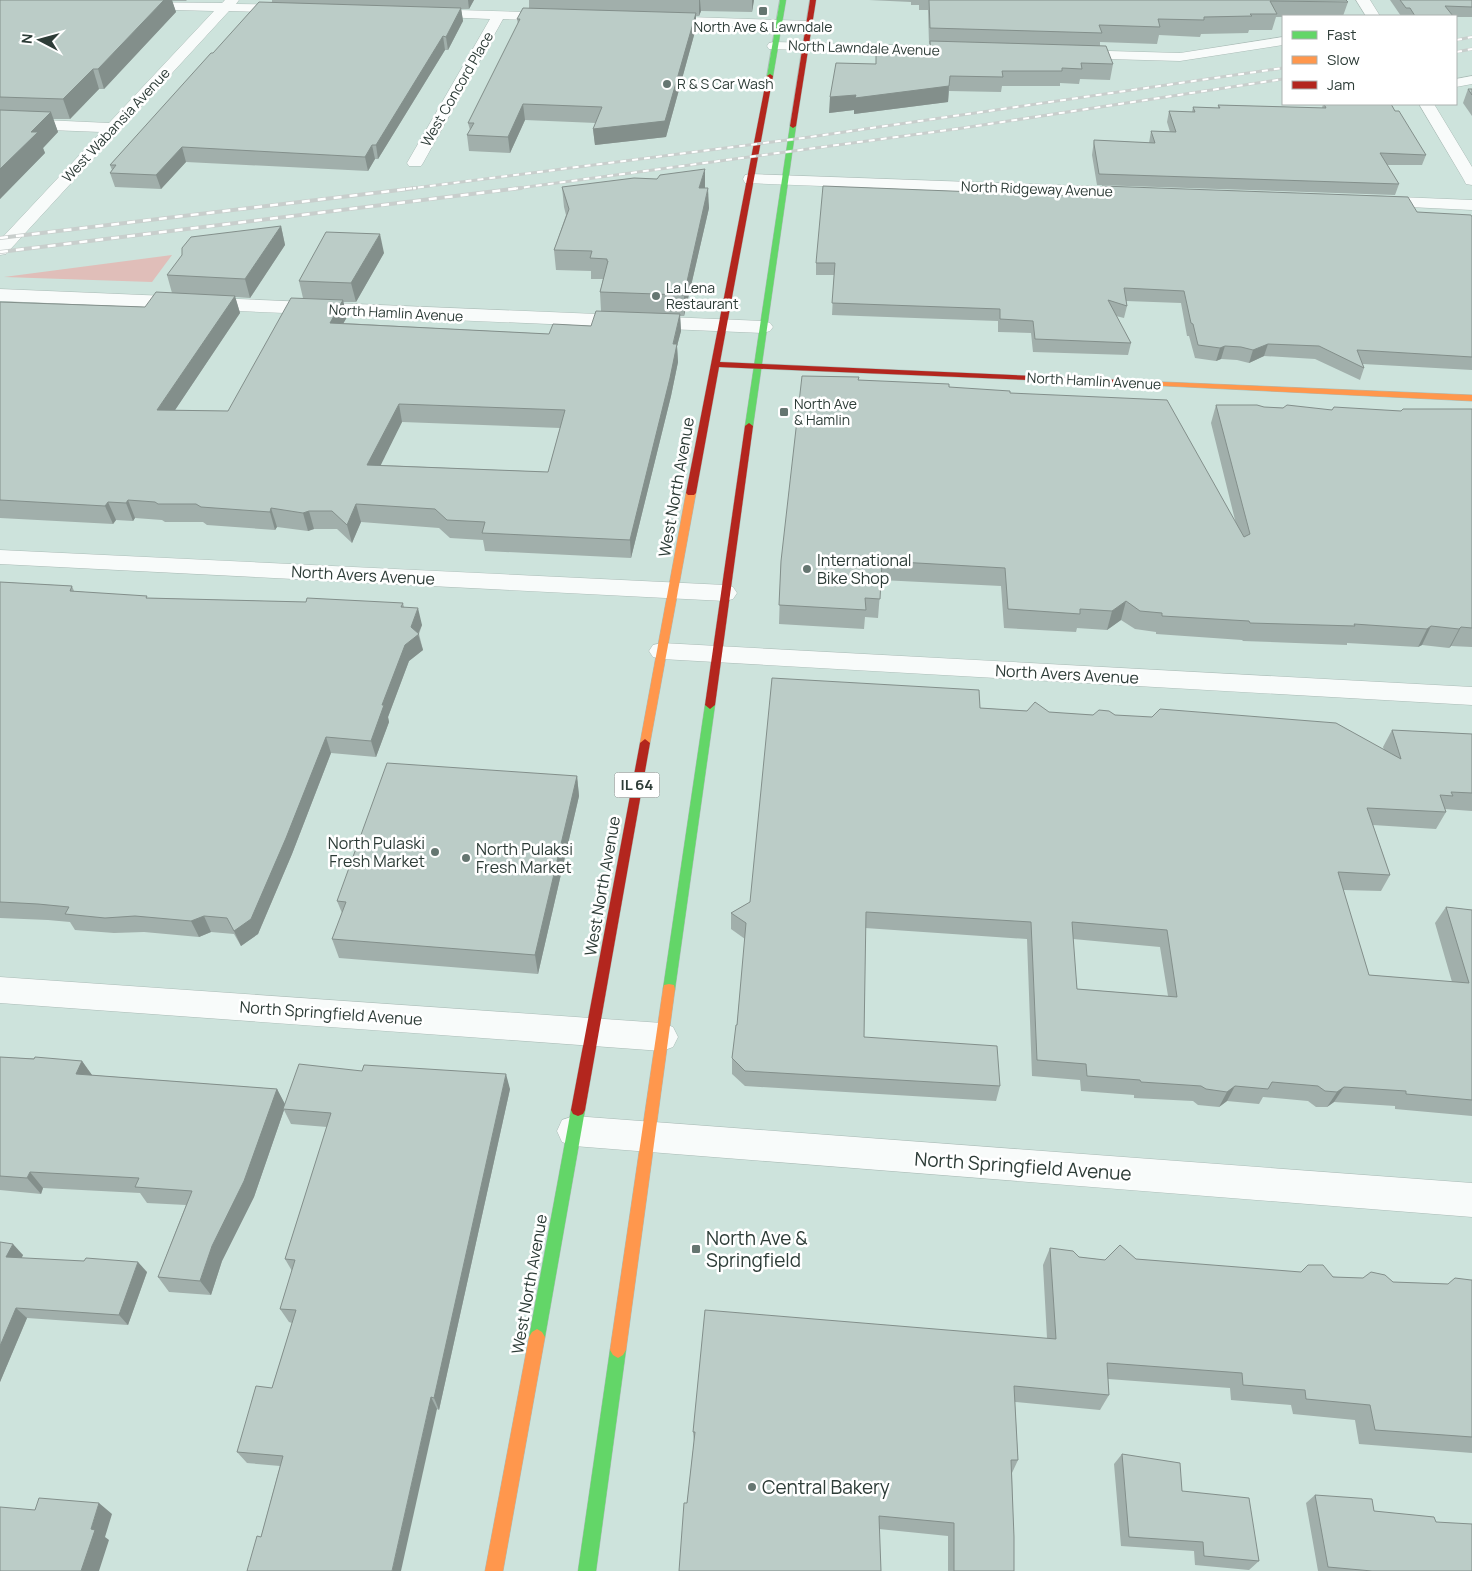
<svg xmlns="http://www.w3.org/2000/svg" width="1472" height="1571" font-family="Manrope,sans-serif">
<style>
.green{fill:#e0beb9}
.lines{fill:none;stroke-linecap:round;stroke-linejoin:round}
.street-casing{stroke:#aabbb6;stroke-width:1}
.fast-casing{stroke:#aabbb6;stroke-width:1}
.slow-casing{stroke:#aabbb6;stroke-width:1}
.jam-casing{stroke:#aabbb6;stroke-width:1}
.street{fill:#f8fbfa;fill-rule:evenodd}
.fast{fill:#63d668;fill-rule:evenodd}
.slow{fill:#ff974d;fill-rule:evenodd}
.jam{fill:#b3261e;fill-rule:evenodd}
.rail-far1-casing{stroke:#c8cecc;stroke-width:3}
.rail-casing{stroke:#c8cecc;stroke-width:4}
.rail-far1{stroke:#fff;stroke-width:2;stroke-dasharray:6;stroke-linecap:butt}
.rail{stroke:#fff;stroke-width:2.5;stroke-dasharray:8;stroke-linecap:butt}
.wall{fill:#a1afab;fill-rule:evenodd}
.shaded-wall{fill:#838f8b}
.building{fill:#bbccc7;stroke:#838f8b;fill-rule:evenodd}
.poi-dot{fill:#657671;stroke:#fff;stroke-width:2}
.labels{text-anchor:middle;stroke-width:5;stroke-linejoin:round;paint-order:stroke}
.far-poi-label{font-size:14px;fill:#2d3c37;stroke:#fff;text-anchor:start}
.far-street-label{font-size:14px;fill:#2d3c37;stroke:#fff}
.shield{fill:#fff;stroke:#6c7673;stroke-width:1}
.shield-label{font-size:15px;font-weight:bold;fill:#2d3c37}
.street-label{font-size:16px;fill:#2d3c37;stroke:#fff}
.poi-label{font-size:16px;fill:#2d3c37;stroke:#fff;text-anchor:start}
.near-street-label{font-size:19px;fill:#2d3c37;stroke:#fff}
.near-poi-label{font-size:19px;fill:#2d3c37;stroke:#fff;text-anchor:start}
</style>
<rect width="100%" height="100%" fill="#cde3dc"/>
<path class="green" d="M172 255 152 282 4 277Z"/>
<g class="lines">
<g class="street-casing">
<g id="street">
<path d="M225 0H239L236 4 291 5 298 9 291 13 229 11 6 254 0 255V240L101 132 0 128V118L109 123 214 11 136 9 131 8 129 5 131 2 222 3Z"/>
<path d="M1356 0H1370L1380 16H1366Z"/>
<path d="M424 9 556 13 563 17 556 21 503 19 423 163 421 166H409L407 163 490 19 419 16 417 13Z"/>
<path d="M659 16 809 21 816 25 809 29 654 23 652 20 654 17Z"/>
<path d="M1283 37V45L1180 61 1073 58 1068 57 1066 54 1068 51 1073 50 1180 53Z"/>
<path d="M774 42 968 47 973 48 975 51 973 54 968 55 769 49 767 46 769 43Z"/>
<path d="M1472 76V84L1456 87V79Z"/>
<path d="M1419 104H1434L1472 167V185L1466 184 1464 180Z"/>
<path d="M751 174 1138 188 1144 189 1146 193 1144 197 1138 198 745 183 743 179 745 175Z"/>
<path d="M1374 196 1472 200V210L1368 205 1366 201 1368 197Z"/>
<path d="M0 289 763 321 770 323 773 327 770 331 763 333 0 301Z"/>
<path d="M0 550 725 585 733 587 737 593 733 599 725 601 0 564Z"/>
<path d="M662 643 1472 687V705L662 659 653 657 649 651 653 645Z"/>
<path d="M0 977 662 1023 673 1027 678 1037 673 1047 662 1051 0 1003Z"/>
<path d="M574 1116 1472 1183V1217L574 1146 562 1142 557 1131 562 1120Z"/>
</g>
</g>
<g class="fast-casing">
<g id="fast">
<path d="M780 0H786L773 76 770 78 767 76Z"/>
<path d="M793 124 796 126 753 426 749 429 745 426 790 126Z"/>
<path d="M710 701 715 705 675 989 674 993 669 994 664 993 663 989 705 705Z"/>
<path d="M578 1104 583 1106 585 1110 545 1337 542 1342 537 1345 532 1342 529 1337 571 1110 573 1106Z"/>
<path d="M618 1342 623 1345 626 1350 596 1571H578L610 1350 613 1345Z"/>
</g>
</g>
<g class="slow-casing">
<g id="slow">
<path d="M1141 381 1472 395V401L1144 385 1140 383Z"/>
<path d="M691 490 696 493 650 743 645 747 640 743 686 493Z"/>
<path d="M669 984 674 985 675 989 626 1350 623 1355 618 1358 613 1355 610 1350 663 989 664 985Z"/>
<path d="M537 1329 542 1332 545 1337 503 1571H485L529 1337 532 1332Z"/>
</g>
</g>
<g class="jam-casing">
<g id="jam">
<path d="M810 0H816L796 126 793 128 790 126Z"/>
<path d="M770 74 773 76 720 362 1144 381 1148 383 1147 385 719 367 696 493 694 495H688L686 493 767 76Z"/>
<path d="M749 423 753 426 715 705 710 709 705 705 745 426Z"/>
<path d="M645 739 650 743 585 1110 583 1114 578 1116 573 1114 571 1110 640 743Z"/>
</g>
</g>
<use href="#street" class="street"/>
<use href="#fast" class="fast"/>
<use href="#slow" class="slow"/>
<use href="#jam" class="jam"/>
<g class="rail-far1-casing">
<g id="rail-far1">
<path d="M1456 40 1472 37"/>
<path d="M1456 52 1472 49"/>
<path d="M406 189 803 138 1283 68"/>
<path d="M512 189 963 128 1283 79"/>
</g>
</g>
<g class="rail-casing">
<g id="rail">
<path d="M0 238 416 188"/>
<path d="M0 252 521 188"/>
</g>
</g>
<use href="#rail-far1" class="rail-far1"/>
<use href="#rail" class="rail"/>
</g>
<g class="wall">
<path d="M0 0H187L186 1H172L176 12 104 89H99L70 119H53L58 132 43 148 45 153 0 199Z"/>
<path d="M272 0H474L469 9H461L463 21 448 50H445L378 159H375L368 171 186 162 161 189 115 187 110 173 112 170 110 165 213 53 272 2Z"/>
<path d="M529 0H754L752 12 701 11 699 16H696V28L666 137 595 145 593 129 596 123 525 120 510 153 469 151 467 135 470 130 468 123 518 24 517 19 529 8Z"/>
<path d="M869 0H1346L1348 2 1343 16 1276 17 1272 30H1249L1248 33 1201 34 1200 37 1159 35 1157 44 1100 42V46L1113 64 1110 80 1080 79 1079 84 1060 83V86H1002L1001 92 949 91 948 102 854 114V110L829 113 876 64V54L929 56 930 44H929L928 10H919V5H911V2Z"/>
<path d="M1390 0H1472V17H1456V16H1401Z"/>
<path d="M1468 89H1472V116L1463 103Z"/>
<path d="M1323 104H1391L1395 111 1426 155 1422 165H1387L1399 184 1395 195 1097 185 1092 155 1094 140 1149 143 1151 131 1170 132 1167 122 1169 111 1192 112 1193 107 1218 108V105L1322 108Z"/>
<path d="M1102 186 1472 217V370L1363 364 1364 368 1360 380 1315 359 1264 356 1249 363 1237 360 1221 359 1216 361 1195 358 1189 336H1187L1181 303 1126 301 1127 306 1124 318 1116 316 1131 343 1128 355 1033 352 1031 333 998 332V321L832 315 834 275H816V263L1100 196Z"/>
<path d="M562 187 705 188 709 208 684 316H680L681 331 677 346 678 362 671 396 631 558 485 551 483 540 450 538 439 528 361 522 352 543 337 529H314L308 531 277 527 275 530 207 525 203 522H165L162 520 135 518 133 521 116 520 113 524 0 518V302L145 307 172 293 167 275 281 226 285 245 250 298 235 297 240 313 175 410 228 411 303 298 299 281 384 253 356 302H343L347 317 343 323 549 334 591 326 601 311 600 292 603 279H591V271L556 270 554 250 566 215 564 207ZM402 422 560 428 548 472 380 465Z"/>
<path d="M858 380 1010 393 1236 524 1211 423 1216 405 1332 410 1401 411 1472 409V647L1451 646 1449 648 1422 645 1418 647 1347 643V645L1243 641 1242 640 1156 634V632L1135 629 1121 620 1107 630 1077 628 1076 632 1004 628 1001 586 881 580 878 618 865 617 864 629 779 624 781 561Z"/>
<path d="M0 582 72 586 74 591 148 598 306 602 403 603 404 607 422 625 419 634 423 650 409 661 388 717 389 722 376 757 331 753 292 854 258 934 241 946 234 934 211 932 199 937 144 932 114 933 75 930 70 922 48 920 0 918Z"/>
<path d="M980 708 1093 715H1115L1384 750 1383 747 1392 730 1472 734V811L1445 809 1446 812 1436 829 1373 825 1390 875 1381 891 1343 890 1369 975 1452 982 1435 923 1446 907 1472 910V1116L1395 1109V1106L1334 1102 1327 1107H1316L1308 1101 1263 1097 1259 1104 1227 1101 1219 1107 1198 1105 1193 1101 1134 1098V1095L1081 1091 1080 1080 1032 1076 1027 939 865 928 864 1037 1000 1086 996 1101 745 1086 732 1074V1058L737 1025 745 939 731 929V913L750 902ZM1073 939 1160 947 1168 996 1077 989Z"/>
<path d="M577 776 579 796 538 974 339 958 332 939 342 913 337 901Z"/>
<path d="M0 1057 82 1061 92 1075 277 1089 285 1105 510 1089 439 1410 437 1409 261 1537 280 1466 247 1463 237 1452 272 1388 292 1323 289 1322 280 1309 292 1271 285 1259 327 1127 291 1124 284 1110 254 1197 222 1261 211 1295 169 1292 158 1277 186 1205 147 1203 140 1193 43 1188 41 1194 0 1190Z"/>
<path d="M0 1242 23 1255 21 1258 147 1272 128 1325 27 1318 0 1382Z"/>
<path d="M1050 1248 1079 1257 1105 1260 1136 1259 1393 1282 1448 1284 1472 1280V1453L1359 1444 1355 1420 1293 1414 1291 1405 1231 1400 1230 1388 1108 1379 1109 1395 1100 1410 1015 1402 1018 1460 1012 1473 1014 1571H948V1536L879 1529 687 1503 694 1442 693 1432 1047 1338 1043 1265Z"/>
<path d="M1122 1454 1182 1491 1259 1561 1249 1570 1195 1565 1194 1551 1121 1546 1114 1464Z"/>
<path d="M1315 1495 1374 1511 1436 1522 1472 1571H1318L1306 1503Z"/>
</g>
<g class="shaded-wall">
<path d="M164 0H172L176 12 104 89 98 69Z"/>
<path d="M468 0H474L469 9Z"/>
<path d="M699 0H700L701 11 699 16Z"/>
<path d="M752 0H754L752 12Z"/>
<path d="M461 8 463 21 448 50 446 37Z"/>
<path d="M696 13V28L666 137 595 145 593 129Z"/>
<path d="M443 36 445 50 378 159 376 145Z"/>
<path d="M93 69 99 89 70 119 63 99Z"/>
<path d="M949 86 948 102 854 114V110L829 113 830 97Z"/>
<path d="M523 104 525 120 510 153 508 137Z"/>
<path d="M51 112 58 132 43 148 45 153 0 199V169L31 132Z"/>
<path d="M372 145 375 159 368 171 365 157Z"/>
<path d="M182 147 186 162 161 189 156 175Z"/>
<path d="M705 169V188H699Z"/>
<path d="M708 188 709 208 684 316V295Z"/>
<path d="M281 226 285 245 250 298 245 279Z"/>
<path d="M380 234 384 253 356 302 351 283Z"/>
<path d="M235 296 240 313 163 428 157 410Z"/>
<path d="M343 300 347 317 334 340 330 323Z"/>
<path d="M680 314 681 331 677 346 678 362 671 396 631 558 630 540Z"/>
<path d="M1268 344 1264 356 1249 363 1253 350Z"/>
<path d="M1225 346 1221 359 1216 361 1220 348Z"/>
<path d="M399 404 402 422 372 483 367 465Z"/>
<path d="M128 500 135 518 133 521 126 503Z"/>
<path d="M108 502 116 520 113 524 105 506Z"/>
<path d="M356 504 361 522 352 543 347 525Z"/>
<path d="M271 508 277 527 275 530 270 512Z"/>
<path d="M309 511 314 529 308 531 303 513Z"/>
<path d="M1126 601 1121 620 1107 630 1112 611Z"/>
<path d="M418 608 422 625 418 634 423 650 409 661 388 717 389 722 376 757 371 741 382 705Z"/>
<path d="M1431 626 1422 645 1418 647 1427 629Z"/>
<path d="M1461 627 1451 646 1449 648 1459 629Z"/>
<path d="M326 737 331 753 292 854 258 934 241 946 234 931Z"/>
<path d="M577 776 579 796 538 974 535 955Z"/>
<path d="M204 916 211 932 199 937 191 921Z"/>
<path d="M82 1061 94 1078 76 1074Z"/>
<path d="M506 1074 510 1089 439 1410 434 1398Z"/>
<path d="M1235 1086 1227 1101 1219 1107 1227 1092Z"/>
<path d="M1344 1087 1334 1102 1327 1107 1337 1092Z"/>
<path d="M277 1089 286 1106 283 1109 284 1110 254 1197 222 1261 211 1295 200 1281 212 1246Z"/>
<path d="M30 1172 43 1188 41 1194 27 1178Z"/>
<path d="M13 1244 23 1255 17 1268 6 1257Z"/>
<path d="M138 1262 147 1272 128 1325 119 1315Z"/>
<path d="M16 1308 27 1318 0 1382V1346Z"/>
<path d="M431 1397 437 1409 401 1571H392Z"/>
<path d="M99 1503 112 1514 105 1537 109 1540 99 1571H81L91 1529Z"/>
</g>
<g class="building">
<path d="M0 0H164L98 69H93L63 99 0 97Z"/>
<path d="M929 0H1346L1348 2 1270 1 1277 14H1250L1252 16 1204 17V20L1158 19 1160 27 1099 25 1102 33 930 28Z"/>
<path d="M1400 0H1472V7L1445 6 1453 16H1415L1410 8H1406Z"/>
<path d="M259 2 461 8 446 37 443 36 376 145H372L365 157 182 147 156 175 110 173 116 165H110L211 53H213Z"/>
<path d="M523 8 696 13 665 121 593 129 602 107 523 104 508 137 467 135 474 123H468L520 19H517Z"/>
<path d="M930 41 1106 46 1113 64 1081 63 1082 69 1062 68V71H1002L1003 77 950 76 949 86 855 98 856 95 830 97 836 63 876 64V54L931 56Z"/>
<path d="M1468 89H1472V95Z"/>
<path d="M1324 104H1391L1395 111H1399L1426 155 1380 153 1399 184 1099 174 1094 144V140L1155 143 1151 131 1176 132 1169 111 1195 112 1193 107 1220 108 1218 105 1326 108Z"/>
<path d="M0 110 51 112 31 132H38L0 169Z"/>
<path d="M705 169 699 188H708L684 295 600 292 608 261H607V259L590 258 592 251 554 250 569 209 562 187 634 178 657 179 660 175Z"/>
<path d="M823 186 1104 197 1102 186 1408 197 1417 212 1471 215 1472 217V357L1357 350 1364 368 1319 346 1268 344 1253 350 1241 347 1225 346 1220 348 1198 345 1193 324 1191 323 1184 291 1124 288 1127 306 1108 300 1131 343 1035 339 1033 321 1000 319V309L832 303 835 263H816Z"/>
<path d="M281 226 245 279 167 275 182 255V248L191 237Z"/>
<path d="M326 232 380 234 351 283 299 281Z"/>
<path d="M156 292 235 296 157 410 228 411 291 298 343 300 330 323 549 334 553 324 591 326 596 311 680 314 673 344H677L670 378 630 540 482 533 485 522 447 520 435 509 356 504 347 525 332 511H309L303 513 271 508 270 512 201 507 196 504H158L155 502 128 500 126 503 108 502 105 506 0 500V302L145 307ZM399 404 565 410 548 472 367 465Z"/>
<path d="M802 376 859 377 858 380 949 384V387L1010 391V393L1167 400 1244 537 1250 534 1216 405H1257L1264 407 1283 408 1287 405 1332 410 1334 407 1401 411 1403 409H1472V628L1461 627 1459 629 1431 626 1427 629 1354 624 1355 626 1250 623 1249 621 1162 616V613L1140 611 1126 601 1112 611 1080 609V614L1008 609 1005 568 882 561 880 599 865 598 866 610 779 605 781 561Z"/>
<path d="M0 582 72 586 70 591 147 596 146 598 306 602 307 598 403 603 401 607 418 608 411 627 419 634 405 645 382 705H384L371 741 326 737 286 838 251 919 234 931 227 918 204 916 191 921 135 916 105 918 65 914 69 907 38 904 0 902Z"/>
<path d="M772 678 979 690 980 708 1027 711 1035 702 1049 712 1093 715 1099 710 1109 711 1115 715 1152 717 1160 709 1336 723 1401 759 1392 730 1472 734V793L1451 792 1453 796 1440 795 1446 812 1367 808 1390 875 1338 872 1369 975 1469 983 1446 907 1472 910V1100L1406 1094V1091L1344 1087 1337 1092 1325 1091 1318 1086 1272 1082 1268 1089 1235 1086 1227 1092 1206 1089 1201 1086 1141 1082 1140 1080 1087 1076 1086 1064 1037 1060 1031 922 866 912 864 1037 997 1046 1000 1086 745 1071 732 1058 736 1025H737L746 923 731 913 750 902ZM1072 922 1167 930 1177 997 1077 989Z"/>
<path d="M387 763 577 776 535 955 332 939 346 902 337 901Z"/>
<path d="M0 1057 34 1059 35 1057 82 1061 76 1074 277 1089 244 1181 212 1246 200 1281 158 1277 192 1191 135 1187 139 1178 30 1172 27 1178 0 1176Z"/>
<path d="M299 1064 362 1071 364 1065 506 1074 434 1398 431 1397 392 1571H247L257 1536 261 1537 283 1456 237 1452 256 1386 272 1388 296 1310 280 1309 295 1260 285 1259 331 1113 283 1109Z"/>
<path d="M0 1242 13 1244 6 1257 84 1261 86 1258 138 1262 119 1315 16 1308 0 1346Z"/>
<path d="M1120 1245 1136 1259 1301 1272 1308 1265H1323L1333 1277 1363 1278 1371 1272 1385 1275 1393 1282 1448 1284 1455 1278 1471 1280H1472V1437L1375 1430 1370 1405 1306 1399 1305 1390 1243 1385 1242 1373 1107 1363 1109 1395 1014 1386 1018 1460H1011L1014 1537V1571H954V1523L879 1516 881 1571H679L684 1503H687L695 1432H693L705 1310 1056 1339 1050 1248 1073 1251 1079 1257 1105 1260Z"/>
<path d="M1122 1454 1180 1463 1182 1491 1249 1498 1259 1561 1204 1556 1203 1542 1129 1537Z"/>
<path d="M1315 1495 1372 1499 1374 1511 1434 1517 1436 1522 1472 1524V1571H1372L1328 1567Z"/>
<path d="M39 1498 99 1503 91 1529 95 1530 81 1571H0V1507L35 1510Z"/>
</g>
<g class="poi-dot">
<rect x="758" y="6" width="10" height="10" rx="2.5"/>
<circle cx="667" cy="84" r="5"/>
<circle cx="656" cy="296" r="5"/>
<rect x="779" y="407" width="10" height="10" rx="2.5"/>
<circle cx="807" cy="569" r="5"/>
<circle cx="435" cy="852" r="5"/>
<circle cx="466" cy="858" r="5"/>
<rect x="691" y="1244" width="10" height="10" rx="2.5"/>
<circle cx="752" cy="1487" r="5"/>
</g>
<g class="labels">
<g class="far-poi-label">
<text x="763" y="32" text-anchor="middle">North Ave &amp; Lawndale</text>
<text x="677" y="89">R &amp; S Car Wash</text>
<text x="666" y="293">La Lena<tspan x="666" dy="16">Restaurant</tspan></text>
<text x="794" y="409">North Ave<tspan x="794" dy="16">&amp; Hamlin</tspan></text>
</g>
<g class="far-street-label">
<text transform="translate(864 48) rotate(2)" y="5">North Lawndale Avenue</text>
<text transform="translate(457 89) rotate(-60)" y="5">West Concord Place</text>
<text transform="translate(116 125) rotate(-47)" y="5">West Wabansia Avenue</text>
<text transform="translate(1037 189) rotate(2)" y="5">North Ridgeway Avenue</text>
<text transform="translate(396 313) rotate(3)" y="5">North Hamlin Avenue</text>
<text transform="translate(1094 381) rotate(3)" y="5">North Hamlin Avenue</text>
</g>
<rect class="shield" x="614.5" y="772.5" width="45" height="25" rx="4"/>
<g class="shield-label">
<text x="637" y="790">IL 64</text>
</g>
<g class="street-label">
<text transform="translate(676 487) rotate(-80)" y="6">West North Avenue</text>
<text transform="translate(363 575) rotate(3)" y="6">North Avers Avenue</text>
<text transform="translate(1067 674) rotate(3)" y="6">North Avers Avenue</text>
<text transform="translate(602 886) rotate(-80)" y="6">West North Avenue</text>
<text transform="translate(331 1013) rotate(4)" y="6">North Springfield Avenue</text>
<text transform="translate(529 1284) rotate(-80)" y="6">West North Avenue</text>
</g>
<g class="poi-label">
<text x="817" y="566">International<tspan x="817" dy="18">Bike Shop</tspan></text>
<text x="425" y="849" text-anchor="end">North Pulaski<tspan x="425" dy="18">Fresh Market</tspan></text>
<text x="476" y="855">North Pulaksi<tspan x="476" dy="18">Fresh Market</tspan></text>
</g>
<g class="near-street-label">
<text transform="translate(1023 1166) rotate(4)" y="7">North Springfield Avenue</text>
</g>
<g class="near-poi-label">
<text x="706" y="1245">North Ave &amp;<tspan x="706" dy="22">Springfield</tspan></text>
<text x="762" y="1494">Central Bakery</text>
</g>
</g>
<rect x="1282" y="15" width="175" height="90" fill="#ffffff" stroke="#abb1af"/>
<rect x="1292" y="31" width="25" height="8" fill="#63d668" stroke="#abb1af"/>
<text x="1327" y="40" font-size="15" fill="#2d3c37">Fast</text>
<rect x="1292" y="56" width="25" height="8" fill="#ff974d" stroke="#abb1af"/>
<text x="1327" y="65" font-size="15" fill="#2d3c37">Slow</text>
<rect x="1292" y="81" width="25" height="8" fill="#b3261e" stroke="#abb1af"/>
<text x="1327" y="90" font-size="15" fill="#2d3c37">Jam</text>
<g transform="translate(40 40) rotate(276)" stroke="#ffffff" stroke-width="4" paint-order="stroke">
<path d="M0-4L9 19L0 12L-9 19Z" fill="#2d3c37"/>
<text y="-8" font-size="14" font-weight="bold" text-anchor="middle" fill="#2d3c37">N</text>
</g>
</svg>
